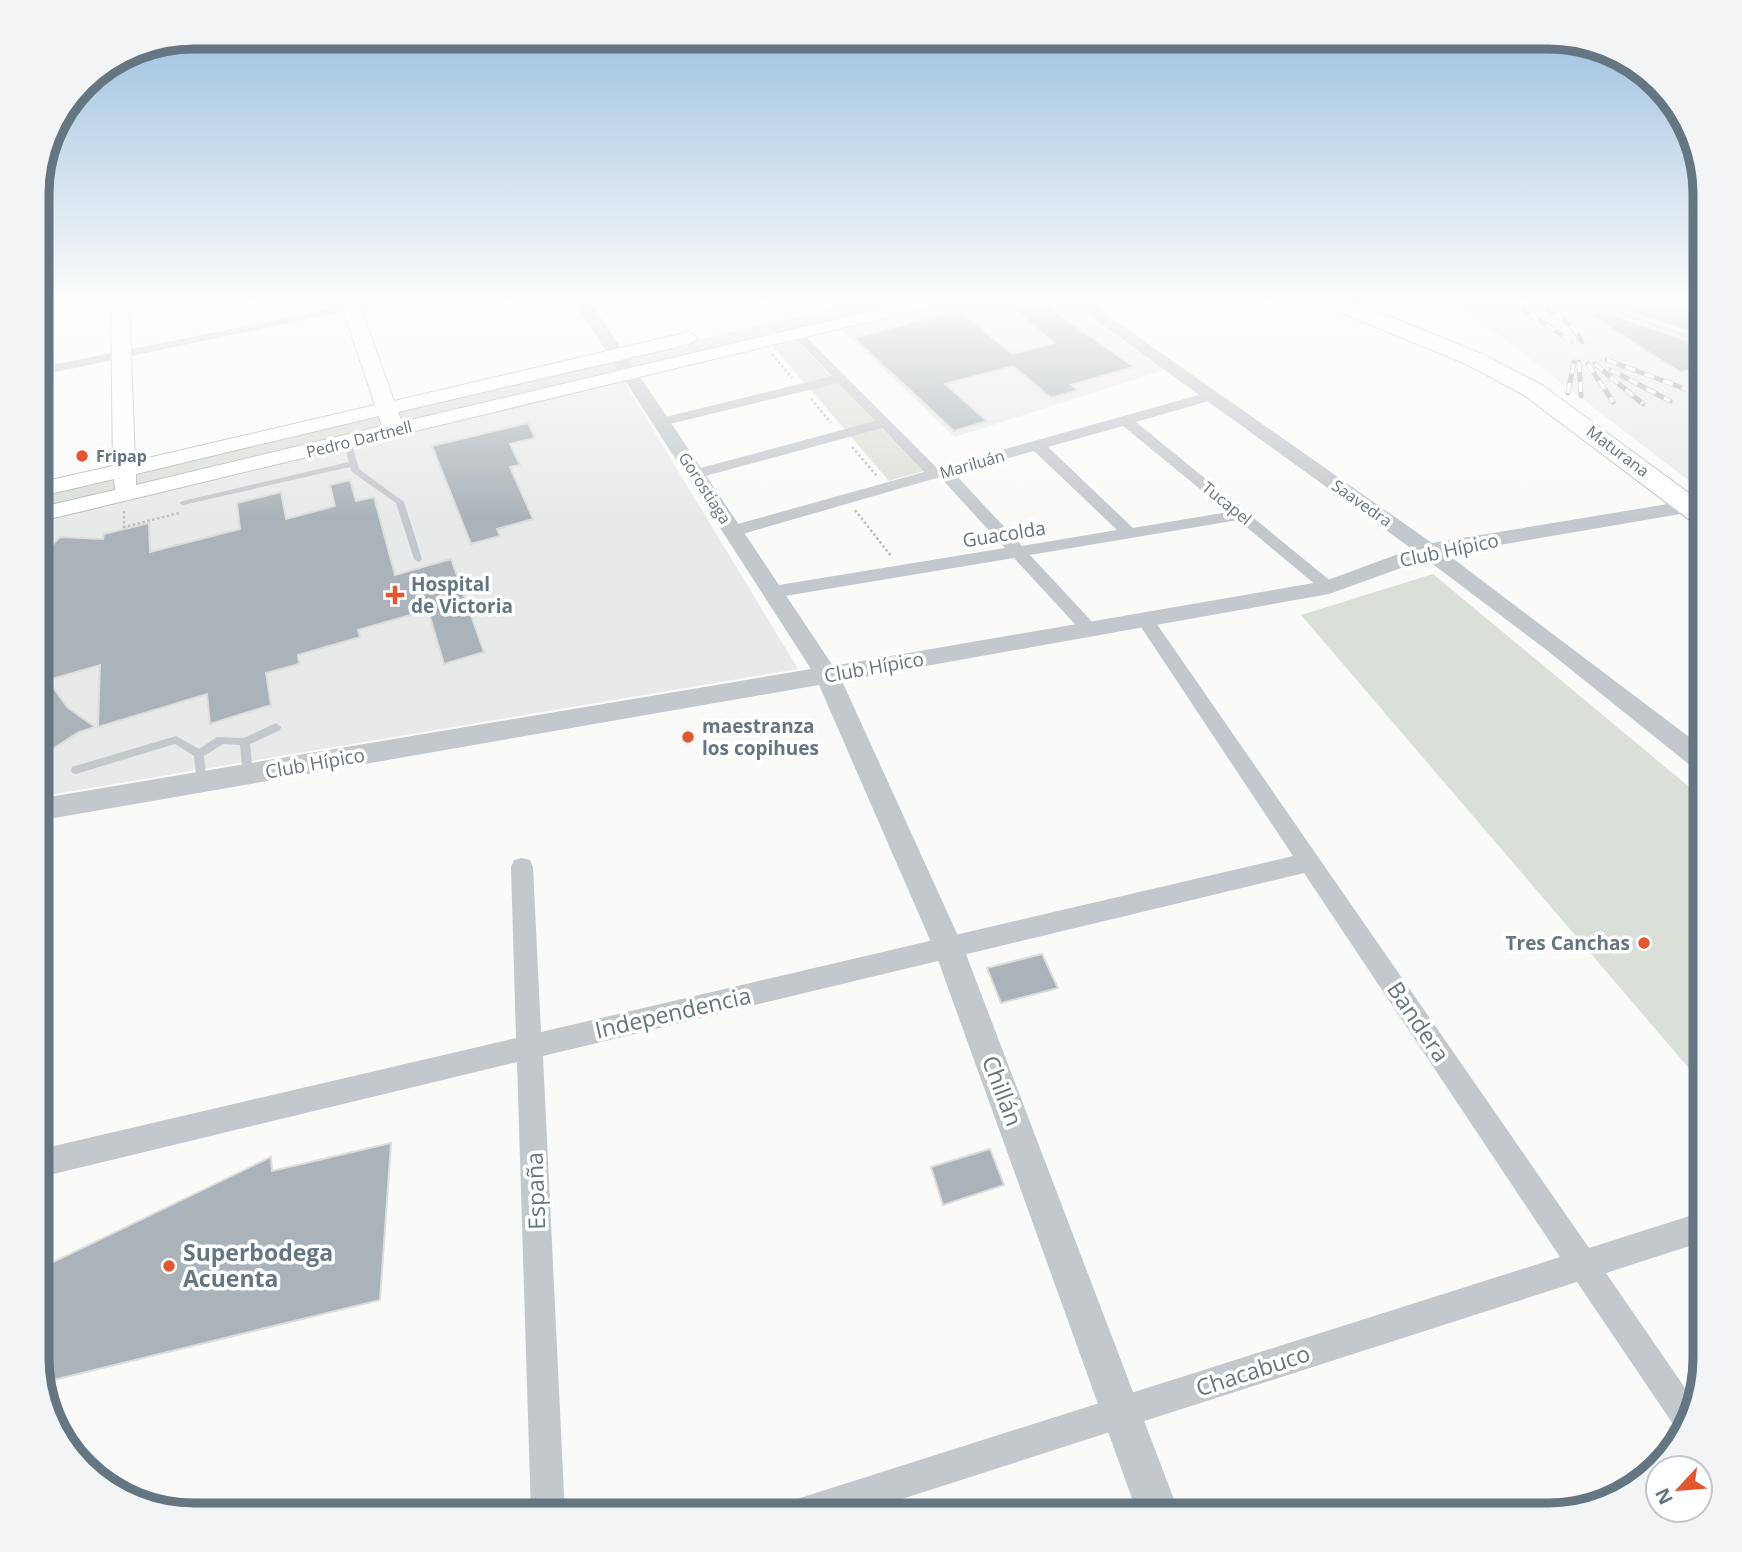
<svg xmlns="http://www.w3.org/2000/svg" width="1742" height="1552" font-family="'Open Sans',sans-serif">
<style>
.built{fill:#e8e9e9}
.green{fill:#dadfd7}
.building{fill:#aab3b9;stroke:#dcdcda;stroke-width:2}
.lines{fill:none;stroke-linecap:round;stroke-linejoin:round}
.secondary-casing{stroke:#b3babf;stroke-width:2}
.trunk-casing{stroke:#b4b9bd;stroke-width:2}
.path{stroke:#bbbfc2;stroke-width:2.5;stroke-dasharray:2.5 2.5;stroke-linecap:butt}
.service{fill:#c3c8cc;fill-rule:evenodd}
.minor{fill:#c3c8cc;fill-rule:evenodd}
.tertiary{fill:#c3c8cc;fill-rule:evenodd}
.secondary{fill:#fff;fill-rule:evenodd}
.trunk{fill:#fff;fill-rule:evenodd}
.rail-casing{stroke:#a2aab0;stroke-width:5}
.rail{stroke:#fff;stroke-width:3.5;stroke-dasharray:10;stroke-linecap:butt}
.poi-dot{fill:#e4572e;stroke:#fff;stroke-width:2.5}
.labels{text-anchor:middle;stroke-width:7;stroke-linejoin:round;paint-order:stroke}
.far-street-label{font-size:16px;fill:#657683;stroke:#fff}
.far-poi-label{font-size:16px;font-weight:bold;fill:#657683;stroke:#fff;text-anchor:start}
.street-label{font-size:19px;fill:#657683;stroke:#fff}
.poi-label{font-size:19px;font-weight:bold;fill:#657683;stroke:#fff;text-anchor:start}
.near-street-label{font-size:23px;fill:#657683;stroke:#fff}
.near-poi-label{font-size:23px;font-weight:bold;fill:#657683;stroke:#fff;text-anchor:start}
.rim{fill:none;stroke:#657683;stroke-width:9}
</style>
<rect width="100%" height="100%" fill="#fafaf8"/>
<g class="built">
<path d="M953 303H1067L1165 370 955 437 841 330Z"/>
<path d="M1457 303H1705V484L1696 486Z"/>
<path d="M623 380 798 669 37 797V521Z"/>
</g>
<g class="green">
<path d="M857 303H902L37 509V493Z"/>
<path d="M797 341 923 471 889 481 773 346Z"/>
<path d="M1433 574 1705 800V1087L1301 615Z"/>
</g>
<g class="building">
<path d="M1007 303H1042L1134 367 1071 385 1078 390 1051 398 1013 366 945 384 987 421 954 431 854 338 959 310 1012 354 1054 343Z"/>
<path d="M1603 303H1705V337Z"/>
<path d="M1597 310 1705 346V368L1680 372 1592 316Z"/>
<path d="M528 423 535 438 510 444 520 465 510 467 533 519 497 529 500 536 471 544 432 446Z"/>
<path d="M350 480 356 501 374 497 395 575 451 559 484 652 444 664 428 610 358 630 360 637 298 655 299 664 266 673 271 705 210 724 207 694 98 727 100 665 48 680 67 707 95 727 79 732 46 753 37 747V561L60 537 103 539 104 534 149 523 150 552 240 529 237 503 281 492 286 519 335 506 330 485Z"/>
<path d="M1042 954 1058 988 1001 1003 987 968Z"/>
<path d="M391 1143 380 1300 41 1383 37 1368V1283L41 1268 271 1157 272 1171Z"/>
<path d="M990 1149 1004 1185 943 1205 931 1167Z"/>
</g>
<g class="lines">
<g class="secondary-casing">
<path id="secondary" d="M111 303H129L135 461 375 405 341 303H359L394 401 689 332 698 338 689 344 398 412 402 422 905 303H935L926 308 37 522V508L115 490 114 479 37 497V483L113 466ZM379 416 382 426 136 485V474Z"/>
</g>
<g class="trunk-casing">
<path id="trunk" d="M1327 303H1356L1482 354 1542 385 1705 505V527L1695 524 1524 395 1466 364 1330 308Z"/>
</g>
<g class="path">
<path d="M772 354 792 378"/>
<path d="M811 399 831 423"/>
<path d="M852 447 877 476"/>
<path d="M855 510 891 556"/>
<path d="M124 511V527L179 513"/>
</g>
<g class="service">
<path d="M1586 303H1594L1705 340V344Z"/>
<path d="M344 440 351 442 359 469 404 502 422 559 421 561 418 562 414 559 396 503 352 472 350 467 183 505 179 503 183 501 349 462 343 442Z"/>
<path d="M276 723 281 727 280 730 250 744 253 775 252 778H244L243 775 240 745 223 744 204 756 207 783 206 786H198L197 783 194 756 175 744 76 774 72 773 71 770 72 767 176 736 199 749 217 737 244 738Z"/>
</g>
<g class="minor">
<path d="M360 303H383L37 376V368Z"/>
<path d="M840 303H853L869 318 858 321Z"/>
<path d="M798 329 937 468 1206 393H1216V399L1136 422 1338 587 1329 593 1323 591 1238 520 1030 555 1096 626 1099 630 1090 636 1084 634 1014 558 773 598 767 596 764 592 773 586 1005 548 940 477 739 535H727V527L924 472 882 428 702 477H690V471L875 421 838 383 662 426 655 422 657 419 832 376 793 336V330ZM1123 426 1228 512 1133 528 1048 447ZM1034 451 1117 530 1022 546 954 473Z"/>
<path d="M1146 615 1152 617 1589 1248 1705 1211V1241L1606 1273 1696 1404 1693 1418 1681 1436 1577 1282 852 1515H783L788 1503 800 1498 1560 1257 1304 873 543 1056 565 1515H531L517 1062 37 1178V1150L516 1038 511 867 514 860 522 858 530 860 533 867 541 1032 1293 856 1137 621Z"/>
</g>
<path class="tertiary" d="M575 303H591L833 666 1325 581 1412 549 1072 303H1090L1432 543 1692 500 1702 506 1692 512 1447 554 1705 749V773L1696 770 1544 648 1426 559 1329 594 842 681 964 949 1180 1515H1138L934 949 819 685 37 821V799L811 669Z"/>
<use href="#secondary" class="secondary"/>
<use href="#trunk" class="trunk"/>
<g class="rail-casing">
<g id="rail">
<path d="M1513 303 1571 341"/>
<path d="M1538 303 1572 326 1582 342"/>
<path d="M1607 360 1691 391"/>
<path d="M1579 362 1581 396"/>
<path d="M1588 364 1613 402"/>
<path d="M1595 364 1643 404"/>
<path d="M1611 370 1670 401"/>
<path d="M1568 393 1574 362"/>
</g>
</g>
<use href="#rail" class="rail"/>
</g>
<linearGradient id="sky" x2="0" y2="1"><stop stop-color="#96bcdc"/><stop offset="0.58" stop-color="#fdfdfc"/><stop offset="1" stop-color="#fdfdfc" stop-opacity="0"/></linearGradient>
<rect width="1742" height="520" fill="url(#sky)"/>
<g class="poi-dot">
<circle cx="82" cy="456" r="7"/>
<path d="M391.5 584.5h7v7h7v7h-7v7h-7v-7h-7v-7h7z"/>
<circle cx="688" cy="737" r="7"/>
<circle cx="1644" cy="943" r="7"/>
<circle cx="169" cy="1266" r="7"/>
</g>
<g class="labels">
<g class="far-street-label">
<text transform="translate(359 439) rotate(-14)" y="6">Pedro Dartnell</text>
<text transform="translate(1618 451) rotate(37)" y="6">Maturana</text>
<text transform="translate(972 464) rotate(-16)" y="6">Mariluán</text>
<text transform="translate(705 488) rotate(57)" y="6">Gorostiaga</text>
<text transform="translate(1227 503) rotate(39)" y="6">Tucapel</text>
<text transform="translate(1362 503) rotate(35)" y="6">Saavedra</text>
</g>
<g class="far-poi-label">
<text x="96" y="462">Fripap</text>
</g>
<g class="street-label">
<text transform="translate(1004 534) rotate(-9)" y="7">Guacolda</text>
<text transform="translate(1449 550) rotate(-12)" y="7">Club Hípico</text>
<text transform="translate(874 667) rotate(-10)" y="7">Club Hípico</text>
<text transform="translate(315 763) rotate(-10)" y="7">Club Hípico</text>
</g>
<g class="poi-label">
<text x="411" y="591">Hospital<tspan x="411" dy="22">de Victoria</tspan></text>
<text x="702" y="733">maestranza<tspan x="702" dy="22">los copihues</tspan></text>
<text x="1630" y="950" text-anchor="end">Tres Canchas</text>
</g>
<g class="near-street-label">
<text transform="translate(673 1013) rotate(-13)" y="8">Independencia</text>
<text transform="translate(1418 1022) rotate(56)" y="8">Bandera</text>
<text transform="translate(1002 1091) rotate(69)" y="8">Chillán</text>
<text transform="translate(536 1191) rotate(-92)" y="8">España</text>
<text transform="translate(1253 1371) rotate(-18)" y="8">Chacabuco</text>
</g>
<g class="near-poi-label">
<text x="183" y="1261">Superbodega<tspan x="183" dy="26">Acuenta</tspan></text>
</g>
</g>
<path d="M0 0H1742V1552H0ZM194 49H1548A145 145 0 0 1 1693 194V1358A145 145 0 0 1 1548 1503H194A145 145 0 0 1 49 1358V194A145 145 0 0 1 194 49Z" fill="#f3f4f5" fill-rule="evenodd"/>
<path class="rim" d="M194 49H1548A145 145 0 0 1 1693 194V1358A145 145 0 0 1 1548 1503H194A145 145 0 0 1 49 1358V194A145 145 0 0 1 194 49Z"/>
<g transform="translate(1679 1489) rotate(244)"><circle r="33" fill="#ffffff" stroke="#c1c8cd" stroke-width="2"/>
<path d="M0-5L12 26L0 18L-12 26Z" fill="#e4572e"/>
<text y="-10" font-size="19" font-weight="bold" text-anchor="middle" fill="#657683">N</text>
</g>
</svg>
